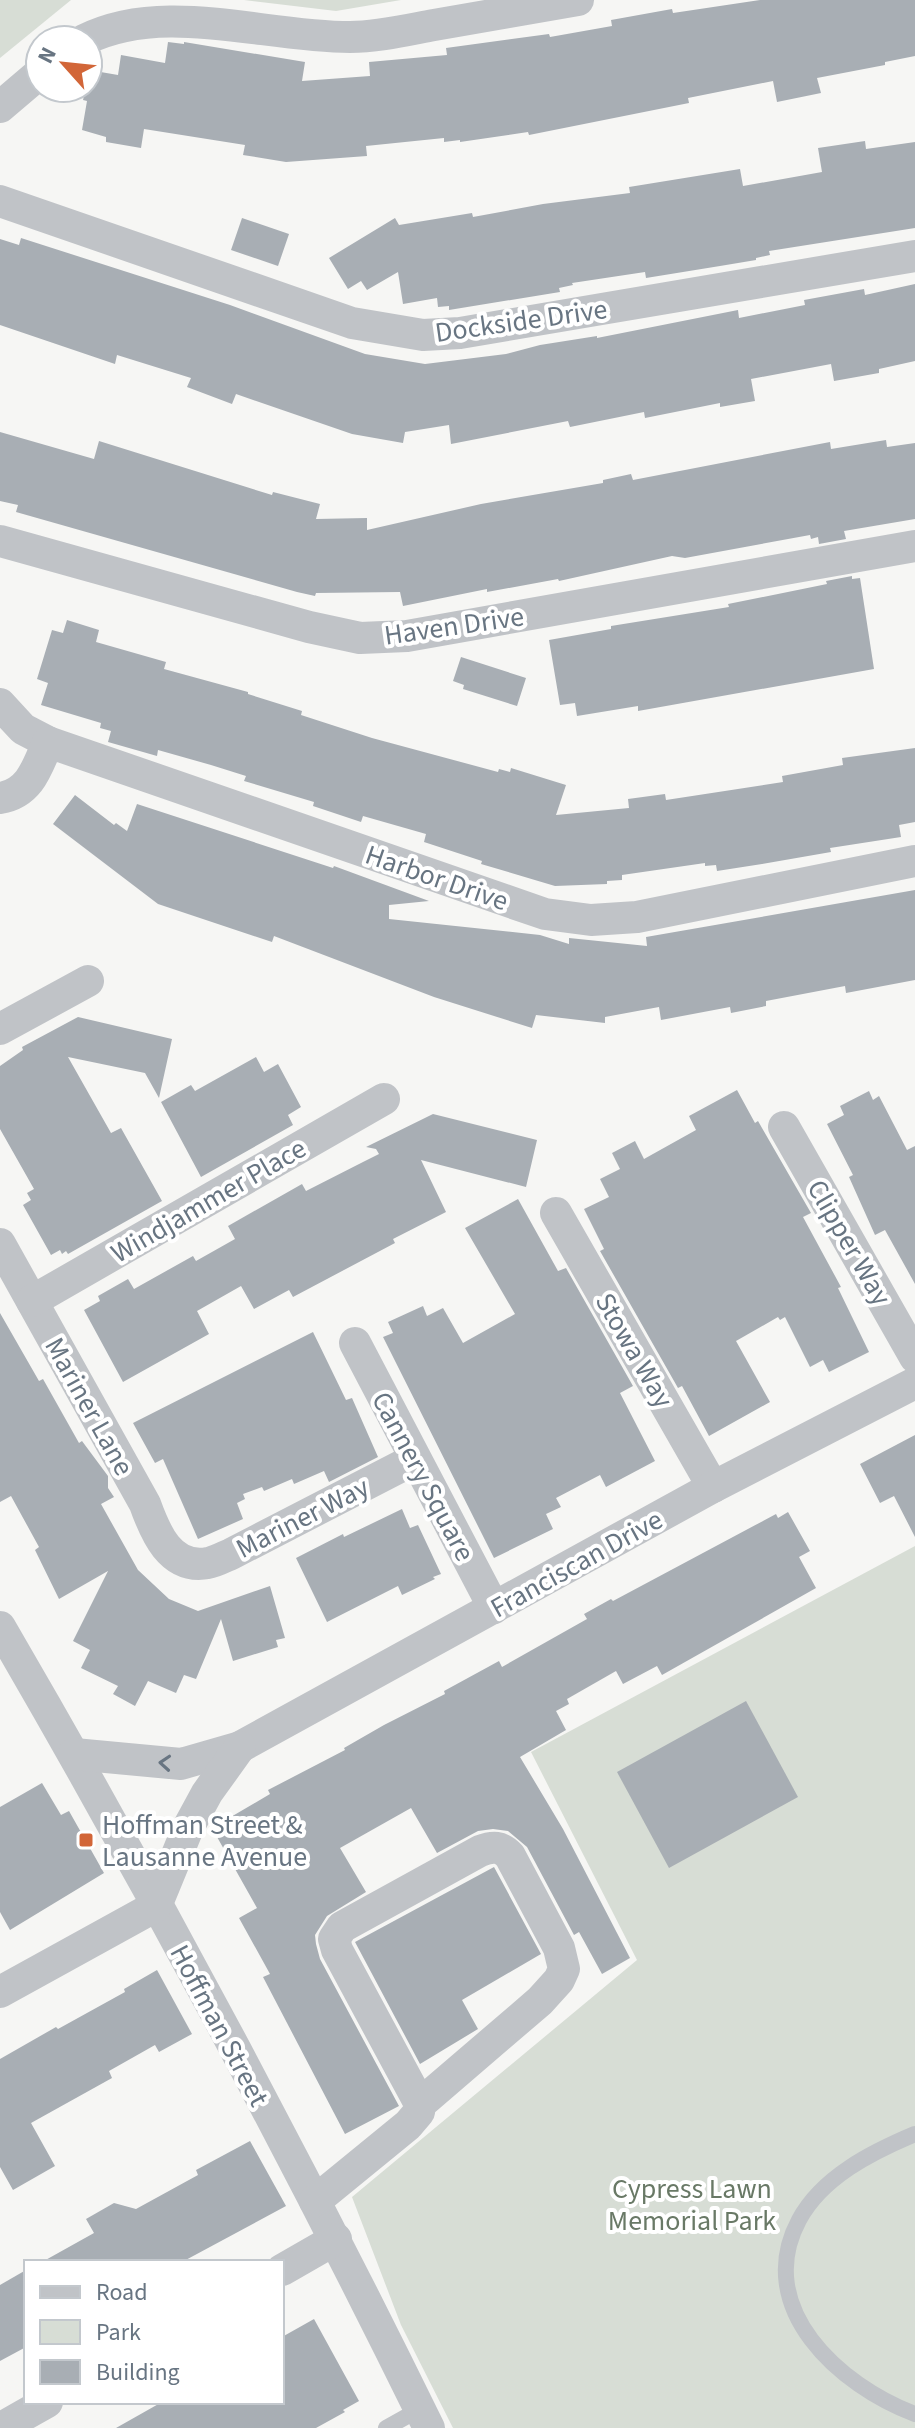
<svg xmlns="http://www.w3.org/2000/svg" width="915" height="2428" font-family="'Source Sans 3',sans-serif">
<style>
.green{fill:#d7ddd5}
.building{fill:#a8aeb4}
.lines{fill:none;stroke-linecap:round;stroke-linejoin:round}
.lane{stroke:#c0c3c7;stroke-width:16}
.street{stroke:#c0c3c7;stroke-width:32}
.oneway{stroke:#687582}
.poi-dot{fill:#d26638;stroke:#fff;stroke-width:3}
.labels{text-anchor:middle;stroke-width:8;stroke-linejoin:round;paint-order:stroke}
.street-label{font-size:28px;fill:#687582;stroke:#fff}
.poi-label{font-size:28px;fill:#687582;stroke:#fff;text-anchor:start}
.park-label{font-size:28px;fill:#697966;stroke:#fff}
</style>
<rect width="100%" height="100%" fill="#f6f6f4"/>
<g class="green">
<path d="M0 0H71L0 58Z"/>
<path d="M244 0H401L336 11Z"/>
<path d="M915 1546V2428H453L401 2325 352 2197 637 1960 531 1752Z"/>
</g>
<g class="building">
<path d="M760 0H915V56L885 62V65L817 78 821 93 777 102 773 81 688 98 689 103 529 135 528 132 460 142V140L444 142V138L366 146 367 156 286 162 243 155 245 145 144 129 141 148 106 142V137L82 130 87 101 83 100 86 88H88L89 70 118 75 121 55 165 63 168 42 184 44V42L305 62 302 81 370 76 369 62 447 55 446 48 549 34 550 37 612 26 611 20 672 9 673 13Z"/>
<path d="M865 141 866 149 915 142V228L769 251 770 255 756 258V260L720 266 646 278 645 272 572 283 573 285 559 288 560 292 449 310V306L438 307 437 298 403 304 398 272 367 290 361 281 348 289 329 258 395 218 399 225 472 213 473 217 543 204 630 193 629 187 740 169 743 186 822 172 818 148Z"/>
<path d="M242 218 289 234 278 266 231 250Z"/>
<path d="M21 238 230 305 365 354 425 364 506 354 540 345 597 336V338L738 310 739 318 805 305 804 300 864 289 865 295 915 284V361L879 369V373L834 381 831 364 751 379 755 401 720 407V403L645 418 644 412 570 427 568 421 451 444 449 425 405 432 403 443 352 434 236 394 232 404 187 387 191 378 117 355 115 364 0 325V239L19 245Z"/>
<path d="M0 432 94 459 99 441 272 495 273 492 320 504 316 519 367 518V530L481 504 603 483V480L631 474 633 480 830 442 831 449 886 440 887 447 915 443V519L844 531 846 539 819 544 818 537 811 539 810 535 685 558 672 556 559 581 558 579 487 592V589L403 606 400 592 316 593 315 596 297 592 16 512 18 505 0 501Z"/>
<path d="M852 576V579L860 578 874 669 638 711V706L577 716 575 703 560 705 549 640 611 629V626L729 607 728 604 827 584 826 581Z"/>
<path d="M67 620 99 630 96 642 166 662 164 669 248 692V694L302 711 301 715 372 738 498 772 499 769 510 772 511 768 566 785 556 815 629 808 628 799 665 794 666 800 783 782 782 776 843 765 842 758 915 748V822L899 825 901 837 830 848 831 852 762 864 717 871 716 865 705 866V863L622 875V880L607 881V884L555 886 481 864 482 861 424 842 426 834 363 816 361 822 313 806 314 802 244 781 246 776 211 765 158 750 157 756 108 742 111 731 100 728 101 723 41 705 48 683 37 679 52 630 63 633Z"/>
<path d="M461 657 526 678 517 706 463 689 464 685 453 681Z"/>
<path d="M75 795 114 825 116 823 127 831 137 804 333 868 334 866 429 901 389 905V919L540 935 569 944V938L647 946 646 937 915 890V980L846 993 845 986 766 1001V1006L731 1013 730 1007 661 1020 659 1007 605 1017V1023L536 1015 532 1028 434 997 274 936 272 942 158 904 53 824Z"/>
<path d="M78 1017 172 1039 159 1098 145 1073 68 1057 111 1133 121 1128 162 1201 68 1254 66 1251 62 1254 60 1250 51 1255 23 1205 31 1200 27 1193 34 1189 0 1129V1066L23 1050 22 1047Z"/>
<path d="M256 1057 264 1072 278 1064 301 1107 288 1115 293 1125 201 1177 161 1102 191 1085 195 1091Z"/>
<path d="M737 1090 755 1123 758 1121 811 1213 803 1217 841 1287 838 1288 869 1352 829 1372 823 1360 810 1367 785 1317 780 1320 778 1317 736 1341 770 1402 709 1436 682 1386 678 1388 600 1251 604 1249 584 1209 609 1197 600 1179 620 1169 612 1153 635 1141 644 1159 696 1130 689 1116Z"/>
<path d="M869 1091 873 1100 879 1096 907 1150 915 1146V1284L885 1230 875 1235 849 1177 853 1175 827 1124 844 1115 840 1106Z"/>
<path d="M433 1114 537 1140 526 1187 421 1160 446 1212 393 1239 395 1243 293 1297 289 1290 254 1309 241 1286 197 1311 209 1334 123 1382 84 1310 100 1301 98 1296 128 1279 134 1289 193 1256 196 1261 235 1239 228 1226 302 1184 306 1191 363 1162 379 1154 376 1149 366 1147Z"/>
<path d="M518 1199 558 1271 566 1268 633 1386 620 1393 655 1461 606 1487 600 1475 556 1498 561 1507 546 1514 553 1529 494 1558 383 1337 393 1333 388 1322 423 1306 427 1316 443 1308 463 1343 515 1314 465 1228Z"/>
<path d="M0 1313 39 1381 43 1379 79 1443 82 1441 108 1476V1488L114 1497 101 1504 138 1570 169 1599 198 1611 270 1586 285 1638 276 1640 278 1647 233 1661 221 1619 196 1679 184 1675 176 1693 148 1681 135 1706 113 1694 118 1686 81 1668 90 1650 73 1641 108 1571 59 1599 35 1550 39 1547 11 1496 0 1502Z"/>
<path d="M313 1332 346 1400 352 1398 378 1457 329 1482 324 1471 294 1484 292 1479 264 1491 262 1487 243 1494 245 1499 237 1503 243 1519 198 1539 163 1459 155 1463 133 1423Z"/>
<path d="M915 1435V1537L894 1496 880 1503 860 1464Z"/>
<path d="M402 1509 410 1528 418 1525 441 1574 433 1577 435 1579 402 1595 398 1586 327 1622 296 1558 343 1534 344 1537Z"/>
<path d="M788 1512 810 1551 799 1557 816 1588 662 1675 657 1666 623 1684 616 1671 567 1699 569 1704 556 1711 566 1730 520 1757 563 1829 630 1958 602 1974 579 1932 574 1935 527 1847 508 1831 493 1829 478 1831 437 1853 411 1808 340 1848 366 1892 327 1916 315 1935 316 1944 320 1959 399 2106 345 2134 263 1977 270 1974 239 1918 257 1908 212 1828 270 1794 268 1790 345 1750 344 1748 384 1725 445 1694 444 1691 499 1661 502 1667 587 1619 584 1614 611 1599 613 1601 776 1514 778 1518Z"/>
<path d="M746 1701 798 1797 669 1868 617 1772Z"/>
<path d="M42 1783 61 1815 69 1811 104 1873 10 1930 0 1912V1807Z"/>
<path d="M494 1867 541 1954 462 2000 478 2029 420 2064 355 1942Z"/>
<path d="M157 1970 192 2034 159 2052 155 2045 109 2071 112 2078 31 2123 55 2166 13 2190 0 2167V2059L56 2027 58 2029 125 1992 124 1989Z"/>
<path d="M250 2141 286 2206 182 2262H42L94 2233 86 2219 114 2203 136 2209 198 2175 196 2170Z"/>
<path d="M26 2270V2347L0 2361V2285Z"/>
<path d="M314 2319 359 2401 343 2410 345 2412 316 2428H116L162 2402H282V2337Z"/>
</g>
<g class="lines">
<g class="lane">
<path d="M915 2134C872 2152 822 2177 799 2220 752 2308 840 2386 915 2414"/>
<path d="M386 2428 420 2409"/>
</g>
<g class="street">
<path d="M84 40C164 0 262 37 350 37 378 37 407 30 434 25 482 17 530 8 578 0"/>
<path d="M0 107 40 73"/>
<path d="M0 201 352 323 423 335 460 333 915 256"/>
<path d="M0 541 309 627 360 638 407 636 915 546"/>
<path d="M0 704 23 729 48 742"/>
<path d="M0 798C30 793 37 768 48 742L545 914 591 920 637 917 915 861"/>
<path d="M0 1029 88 981"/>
<path d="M784 1127 915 1357"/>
<path d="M556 1213 713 1487"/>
<path d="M0 1244 145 1504C155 1532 170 1570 208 1563 215 1562 224 1557 231 1554L415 1459"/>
<path d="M32 1301 384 1099"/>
<path d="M355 1343 494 1608"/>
<path d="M0 1627C152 1888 296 2157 429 2428"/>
<path d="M74 1754 181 1764 240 1747 713 1487 915 1383"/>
<path d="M0 1992 156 1906 188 1828 207 1793 240 1747"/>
<path d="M315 2201 408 2125 419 2112 420 2104 540 2001 559 1980 564 1969 559 1948 510 1856C501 1846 493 1846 480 1851L342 1927 334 1939 337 1950 420 2104"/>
<path d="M282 2270 336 2239"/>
<path d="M1 2428 47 2402"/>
</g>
</g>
<defs><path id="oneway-chevron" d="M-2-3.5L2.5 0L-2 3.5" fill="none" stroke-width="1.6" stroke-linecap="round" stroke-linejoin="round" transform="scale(2)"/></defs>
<use class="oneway" href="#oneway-chevron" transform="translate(165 1763) rotate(-176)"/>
<rect class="poi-dot" x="78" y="1832" width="16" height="16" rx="4"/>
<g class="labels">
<g class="street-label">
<text transform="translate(521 320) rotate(-8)" y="10">Dockside Drive</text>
<text transform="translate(454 625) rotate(-8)" y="10">Haven Drive</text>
<text transform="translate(437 877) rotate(19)" y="10">Harbor Drive</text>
<text transform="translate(208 1200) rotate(-30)" y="10">Windjammer Place</text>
<text transform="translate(850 1242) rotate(60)" y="10">Clipper Way</text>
<text transform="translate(635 1350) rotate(60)" y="10">Stowa Way</text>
<text transform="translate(90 1406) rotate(61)" y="10">Mariner Lane</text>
<text transform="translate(424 1476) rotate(62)" y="10">Cannery Square</text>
<text transform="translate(302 1517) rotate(-27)" y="10">Mariner Way</text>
<text transform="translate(576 1563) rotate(-29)" y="10">Franciscan Drive</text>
<text transform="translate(220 2025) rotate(62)" y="10">Hoffman Street</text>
</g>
<g class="poi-label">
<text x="102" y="1834">Hoffman Street &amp;<tspan x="102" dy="32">Lausanne Avenue</tspan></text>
</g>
<g class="park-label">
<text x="692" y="2198">Cypress Lawn<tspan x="692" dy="32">Memorial Park</tspan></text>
</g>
</g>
<rect x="24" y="2260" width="260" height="144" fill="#ffffff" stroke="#c3c8cd" stroke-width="2"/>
<rect x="40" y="2286" width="40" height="12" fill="#c0c3c7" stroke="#c3c8cd" stroke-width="2"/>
<text x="96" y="2300" font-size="24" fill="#687582">Road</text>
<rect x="40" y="2320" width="40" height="24" fill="#d7ddd5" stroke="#c3c8cd" stroke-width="2"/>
<text x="96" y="2340" font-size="24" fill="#687582">Park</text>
<rect x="40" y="2360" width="40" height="24" fill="#a8aeb4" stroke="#c3c8cd" stroke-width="2"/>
<text x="96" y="2380" font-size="24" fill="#687582">Building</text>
<g transform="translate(64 64) rotate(297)"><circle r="38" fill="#ffffff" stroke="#c3c8cd" stroke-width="2"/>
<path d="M0-6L14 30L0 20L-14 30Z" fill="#d26638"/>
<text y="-12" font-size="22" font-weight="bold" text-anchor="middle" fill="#687582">N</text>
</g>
</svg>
